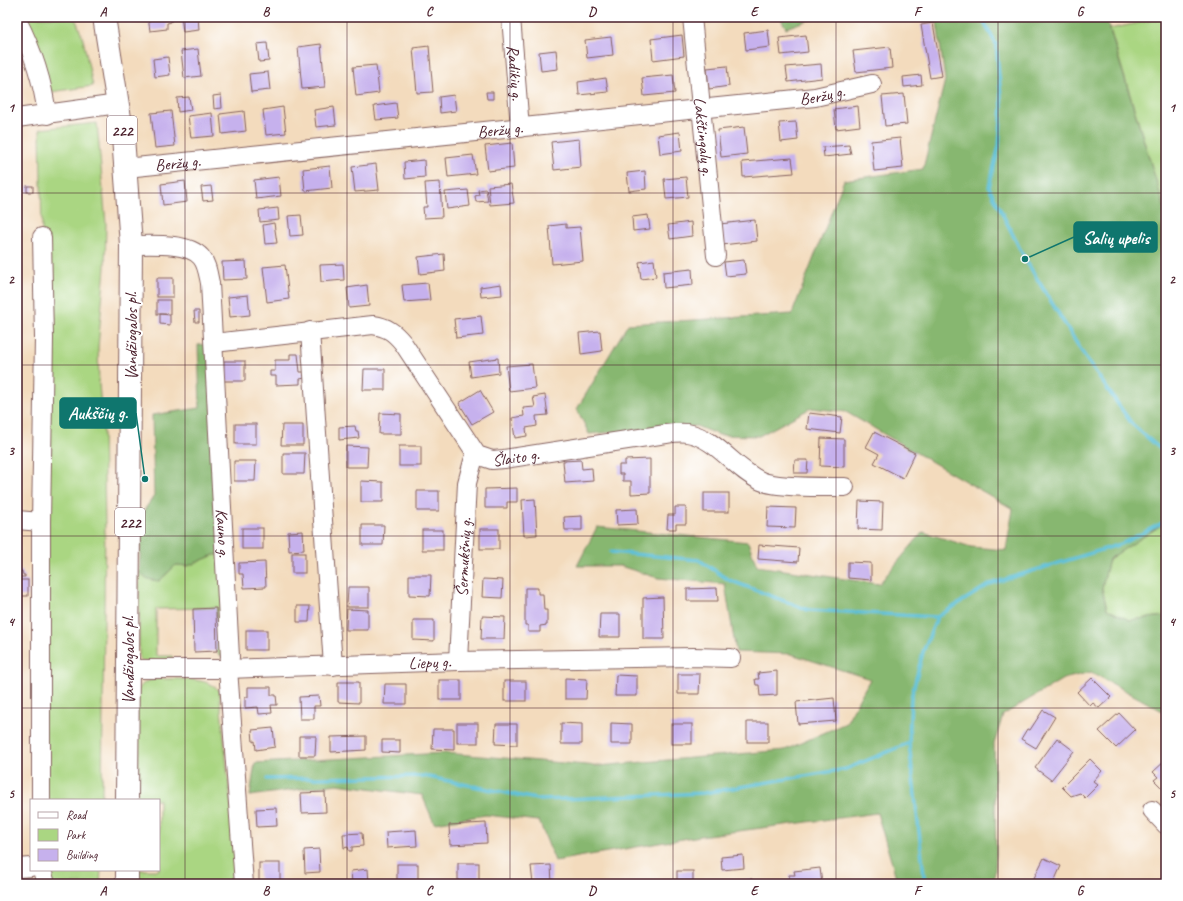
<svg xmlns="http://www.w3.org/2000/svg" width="1183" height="901" font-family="Caveat,sans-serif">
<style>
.green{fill:#aad682;stroke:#7a7a56}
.forest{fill:#87b770;stroke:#686b4e}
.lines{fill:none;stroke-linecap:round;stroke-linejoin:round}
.stream{stroke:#59bed7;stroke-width:3.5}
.building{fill:#c6b1ed}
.minor-casing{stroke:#85615e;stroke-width:20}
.major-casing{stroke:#85615e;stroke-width:24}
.minor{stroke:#fff;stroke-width:18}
.major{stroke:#fff;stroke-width:22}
.grid{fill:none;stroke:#4a1f2b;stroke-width:1;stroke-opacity:0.55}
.labels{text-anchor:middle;stroke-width:4;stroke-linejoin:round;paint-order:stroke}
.shield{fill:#fff;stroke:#80626b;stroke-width:1}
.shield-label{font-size:16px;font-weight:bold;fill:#4a1f2b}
.street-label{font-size:17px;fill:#4a1f2b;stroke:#fff}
.leader{fill:none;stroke:#0f766e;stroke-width:1.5}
.callout-dot{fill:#0f766e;stroke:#fff;stroke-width:1.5}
.callout{fill:#0f766e;stroke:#0f766e;stroke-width:1.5}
.callout-label{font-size:18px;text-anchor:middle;font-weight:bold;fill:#fff}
.neatline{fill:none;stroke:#4a1f2b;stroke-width:1.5}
.grid-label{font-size:13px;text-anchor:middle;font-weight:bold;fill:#4a1f2b}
</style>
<rect width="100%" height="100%" fill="#fff"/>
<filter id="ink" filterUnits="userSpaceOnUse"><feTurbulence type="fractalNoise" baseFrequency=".025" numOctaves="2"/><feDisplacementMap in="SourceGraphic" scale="8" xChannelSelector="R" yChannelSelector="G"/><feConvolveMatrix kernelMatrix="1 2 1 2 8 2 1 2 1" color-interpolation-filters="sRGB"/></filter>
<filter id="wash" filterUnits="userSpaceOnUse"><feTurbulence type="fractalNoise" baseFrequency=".012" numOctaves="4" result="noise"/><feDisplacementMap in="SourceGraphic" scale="16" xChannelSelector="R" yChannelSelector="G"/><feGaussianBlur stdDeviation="0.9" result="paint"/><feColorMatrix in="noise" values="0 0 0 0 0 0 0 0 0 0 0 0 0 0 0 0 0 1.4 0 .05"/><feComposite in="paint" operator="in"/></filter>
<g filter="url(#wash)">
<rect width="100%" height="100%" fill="#f3dbbd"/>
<g class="green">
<path d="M17 17H75L83 39 93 86 44 93Z"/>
<path d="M1166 17V213L1110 29Z"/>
<path d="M97 123 106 224 105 268 98 348 99 384 103 430 105 524 102 800H41L44 338 40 129Z"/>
<path d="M1166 522V616L1129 620 1107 609 1102 588 1109 559Z"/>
<path d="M225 554V657L219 655 217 651 216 608 156 609V656H172L173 659 171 661H141L139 658V572L159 581 176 565 188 566 214 555Z"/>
<path d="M160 679C173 679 210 677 218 690 219 692 220 696 220 699L239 884H137V870H159V800H137V692C143 681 148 680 160 679Z"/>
<path d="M42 870H101L100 884H46Z"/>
</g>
<g class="forest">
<path d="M780 17H816L786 28Z"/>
<path d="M932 17H1103L1107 21 1166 213V522L1109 559 1102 588 1107 609 1129 620 1166 616V713L1091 672 1063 679 1003 715 994 744 996 853 994 884H898L877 813 700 836 555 861 539 821 486 815 434 823 422 795 337 784 250 796 255 763 445 753 598 766 785 750 846 723 870 679 791 654 736 652 725 584 658 578 620 566H577L597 527 748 542 757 566 879 584 923 532 971 547 1006 550 1013 509 846 412 811 408 759 436 719 435 696 426 589 434 577 409 628 324 792 314 844 180 923 169 945 80 937 22Z"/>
<path d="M208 344 225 554 214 555 188 566 176 565 159 581C150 580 145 579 139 572L142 525 145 509 154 496 152 415 200 408 198 345Z"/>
</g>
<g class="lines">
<g class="stream">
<path d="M981 17 996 44 1002 107 999 146 989 187 1025 259 1087 360 1132 424 1166 454"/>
<path d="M611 552 699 560 729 580 808 610 937 617"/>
<path d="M267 779 424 776 541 800 704 793 846 769 909 743"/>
<path d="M925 884 909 743 911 698 923 652 937 617 990 584 1121 544 1166 521"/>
</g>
</g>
<g id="blocks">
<g class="building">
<path d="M148 17H171V22L167 23V29L150 31Z"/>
<path d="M181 17H198L199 30 183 32Z"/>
<path d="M933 23 942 76 930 78 921 25Z"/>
<path d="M768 30 770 47 746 50 744 33Z"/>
<path d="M682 35 684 56 653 60 651 39Z"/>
<path d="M806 35 808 52 781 55 779 38Z"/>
<path d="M611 37 613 55 587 58 585 40Z"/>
<path d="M267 43 269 61 259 62 257 44Z"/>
<path d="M321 44 325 87 302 89 298 47Z"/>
<path d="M429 46 433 92 417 93 413 48Z"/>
<path d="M890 47 892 68 856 72 853 51Z"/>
<path d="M198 49 201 76 184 78 181 51Z"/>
<path d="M556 50 558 69 541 71 539 52Z"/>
<path d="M168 57 170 75 155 77 153 59Z"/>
<path d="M821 64 822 78 788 82 786 67Z"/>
<path d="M376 65 379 93 356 96 353 67Z"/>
<path d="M727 66 729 86 709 89 707 68Z"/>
<path d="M268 72 270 90 251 92 249 74Z"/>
<path d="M673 75 675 93 644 96 642 78Z"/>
<path d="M921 75 922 85 904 87 903 77Z"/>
<path d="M606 78 608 92 579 95 578 82Z"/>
<path d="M486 92H493V99H487Z"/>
<path d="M904 94 907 124 885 126 882 96Z"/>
<path d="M221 95 222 108 214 109 213 96Z"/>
<path d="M454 95 456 111 440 113 439 97Z"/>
<path d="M189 97 191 110 178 112 177 98Z"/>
<path d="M396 103 398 118 376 120 374 106Z"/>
<path d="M858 106 860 126 836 129 834 109Z"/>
<path d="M283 107 286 133 266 135 263 110Z"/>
<path d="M334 107 336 125 316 127 314 110Z"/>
<path d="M171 111 175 146 155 148 151 113Z"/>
<path d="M244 111 246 131 222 134 220 114Z"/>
<path d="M212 113 214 136 191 138 188 116Z"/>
<path d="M796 122 798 140 781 142 779 123Z"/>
<path d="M744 127 747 154 721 157 718 130Z"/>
<path d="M680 132 682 151 660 154 658 135Z"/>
<path d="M900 138 903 168 874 171 871 141Z"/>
<path d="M579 139 581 167 554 170 551 142Z"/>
<path d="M512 143 514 168 488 171 485 146Z"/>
<path d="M849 145 851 154 824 157 823 147Z"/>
<path d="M473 155 476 174 448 177 446 158Z"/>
<path d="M792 158 794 173 743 177 742 162Z"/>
<path d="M424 160 425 177 405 179 404 162Z"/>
<path d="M376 164 379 190 355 192 352 167Z"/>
<path d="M330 166 332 188 305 191 303 169Z"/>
<path d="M645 171 646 189 629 191 627 173Z"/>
<path d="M17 177H22L21 182 17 181Z"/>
<path d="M279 177 281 196 256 199 254 180Z"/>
<path d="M686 177 688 197 666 199 664 179Z"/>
<path d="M185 181 187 202 163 205 161 184Z"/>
<path d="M440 182 442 217 424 218 423 207H427L425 183Z"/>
<path d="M511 184 514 203 490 205 488 186Z"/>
<rect x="27" y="186" width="6" height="6"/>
<path d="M211 186 213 200 203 201 201 187Z"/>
<path d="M486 189 488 201 476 202 475 196 479 195 478 190Z"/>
<path d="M468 190 470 206 447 209 445 192Z"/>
<path d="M278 208 279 220 260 222 259 210Z"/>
<path d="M301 215 303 235 290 236 288 216Z"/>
<path d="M648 215 650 229 633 231 632 217Z"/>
<path d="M755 220 757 241 722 245 720 224Z"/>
<path d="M691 222 692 236 670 239 668 225Z"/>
<path d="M274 223 277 243 265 244 263 225Z"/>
<path d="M566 224V228L580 227 583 261 552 264 549 226Z"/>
<path d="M444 254 445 271 420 274 418 257Z"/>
<path d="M654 260 656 277 641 279 639 262Z"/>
<path d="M744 260 746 274 726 276 724 262Z"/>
<path d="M246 261 247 279 223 280 222 262Z"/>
<path d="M343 264 344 280 321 282 320 265Z"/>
<path d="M285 265 289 299 267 302 263 267Z"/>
<path d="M692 269 693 285 664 288 663 272Z"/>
<rect x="157" y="278" width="16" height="19"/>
<path d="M428 283 430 300 404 302 402 285Z"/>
<path d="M501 284 502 295 481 297 480 287Z"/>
<path d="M367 285 369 306 349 308 347 288Z"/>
<path d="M248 295 250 315 230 317 228 297Z"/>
<rect x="157" y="300" width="13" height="14"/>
<path d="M194 311H199V322H195Z"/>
<path d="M160 314 170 315V325L160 324Z"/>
<path d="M481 316 483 335 456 338 454 319Z"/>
<path d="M600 331 602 351 581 354 579 333Z"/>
<path d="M290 354H298L300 372H305V378L300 379V384L276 385V376H270V371H275V360H290Z"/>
<path d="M498 358 499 373 471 377 469 362Z"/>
<path d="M224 361H245V381H223Z"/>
<path d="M532 364 535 388 509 391 506 366Z"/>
<path d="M364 369H385V390H363Z"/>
<path d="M480 390 493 412 472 424 459 403Z"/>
<path d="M545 395 548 415 536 416 537 426 526 428 527 436 515 438 512 418 524 416 523 408 535 407 533 397Z"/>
<path d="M380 413 401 414V434H379Z"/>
<path d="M809 413 842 417 840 433 807 429Z"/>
<rect x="235" y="424" width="21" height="20"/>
<path d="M282 425H303V445H281Z"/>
<path d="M355 426 356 431H358L359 438 339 440V427Z"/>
<path d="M874 432 915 453 903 478 874 463 879 454 866 447Z"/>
<path d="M821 438 844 439V467L820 466Z"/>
<path d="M346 446 368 447 367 467H346Z"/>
<rect x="399" y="446" width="22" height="20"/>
<path d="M283 453H305L304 474H283Z"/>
<path d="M650 459V493L631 494V481H623V474H619V465H625V460Z"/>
<path d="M581 460 582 469 592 468 593 481 565 483 563 461Z"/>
<path d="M795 460H808L807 473H794Z"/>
<path d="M234 461H256L255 481H234Z"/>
<path d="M361 481 383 482V502H361Z"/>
<path d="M517 488V502H507V508H485V489Z"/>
<rect x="417" y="491" width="22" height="20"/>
<rect x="704" y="493" width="25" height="19"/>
<path d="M535 499 537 535 524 536 522 500Z"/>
<path d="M859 501 883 502 882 530 858 529Z"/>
<path d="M675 507H686V524H676V529H667L668 515H675Z"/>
<path d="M768 507 796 508 795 528 767 527Z"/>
<path d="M637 509 638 524 617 525 616 510Z"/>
<path d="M582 516V530H565L564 517Z"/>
<path d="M362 525H384L383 545H362Z"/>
<rect x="242" y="528" width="21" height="21"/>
<rect x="480" y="529" width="19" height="20"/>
<rect x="422" y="530" width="21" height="20"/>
<path d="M303 531 304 550 289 551 288 532Z"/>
<path d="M759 545 799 548 798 562 758 559Z"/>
<rect x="292" y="553" width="13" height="20"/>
<path d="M265 562 266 587 244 588 243 574H239V563Z"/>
<path d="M848 562 871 563V580L848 578Z"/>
<path d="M19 571H22L23 575H25V577H19Z"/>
<path d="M409 575H431L430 596 409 595Z"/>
<path d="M483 579 503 580 502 598 482 597Z"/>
<rect x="17" y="580" width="11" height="16"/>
<path d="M348 587H369V607H347Z"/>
<path d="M525 588H538V594H543L544 610H547V625L540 626V632H528V625H525Z"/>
<path d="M717 588 718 601H687V589Z"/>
<path d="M663 597 664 639H643V598Z"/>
<path d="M297 606H310L309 622H297Z"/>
<path d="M216 608 217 651 194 652 193 609Z"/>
<path d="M347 609 368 610V630H346Z"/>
<path d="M600 614H620V637H599Z"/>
<path d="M482 616 505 617 504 639H481Z"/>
<path d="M413 620H434V641L413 640Z"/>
<rect x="246" y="630" width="21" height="20"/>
<path d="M777 671V695L760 696 759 685H756L755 679H759L758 673Z"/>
<path d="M678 674H700L699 694H678Z"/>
<path d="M616 675 637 676V696H615Z"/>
<path d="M565 678 587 679 586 699H565Z"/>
<path d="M1092 678 1111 697 1099 708 1093 703 1090 706 1077 692Z"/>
<rect x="439" y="680" width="22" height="20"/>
<rect x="504" y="681" width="22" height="20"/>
<path d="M338 682H359V703L338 702Z"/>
<path d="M385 684H406V704H384Z"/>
<path d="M248 687H271V695H276L277 705H271L272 713 259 714 258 707 245 708V697H248Z"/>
<path d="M319 696 320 706H314V719H300L299 697Z"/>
<path d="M834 698 836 721 798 724 796 702Z"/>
<path d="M1043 710 1055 717 1036 748 1021 739 1027 729 1030 730Z"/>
<path d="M1119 713 1135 730 1116 748 1099 731Z"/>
<rect x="747" y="722" width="21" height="20"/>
<rect x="457" y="723" width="21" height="20"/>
<path d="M561 723 582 724V744H561Z"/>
<path d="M611 723 632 724V744H611Z"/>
<path d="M496 724H517V745L495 744Z"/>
<rect x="671" y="724" width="21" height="20"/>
<path d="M273 728 275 747 256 750 255 741 253 742 252 730Z"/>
<path d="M433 729H454V750L432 749Z"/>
<path d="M299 736H316L315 756H299Z"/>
<path d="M366 736V750L331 752V737Z"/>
<path d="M1057 738 1074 751 1051 780 1035 768Z"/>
<path d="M382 740H400V753L382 752Z"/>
<path d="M1090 759 1102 771 1093 781 1098 785 1085 798 1080 793 1071 796 1062 787Z"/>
<path d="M1166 760V792L1154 780 1158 777 1153 772Z"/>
<path d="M325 792 326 812 302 813 301 793Z"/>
<path d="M276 808 277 826 257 827 256 809Z"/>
<path d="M486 823 487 843 450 845 449 825Z"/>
<path d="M416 830 417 846 387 848 386 832Z"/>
<path d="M362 833 363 846 352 847V851H349L348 847 344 848 343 834Z"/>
<path d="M319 849 320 872 305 873 304 850Z"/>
<path d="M743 855 744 868 722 870 721 857Z"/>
<path d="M1044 858 1061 866 1053 884H1031Z"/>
<rect x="259" y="863" width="21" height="21"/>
<rect x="458" y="863" width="21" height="20"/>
<rect x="397" y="864" width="21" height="20"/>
<path d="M551 865 552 884H533L531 866Z"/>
<path d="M820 868 822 884H790L789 875H795L794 871Z"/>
<path d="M368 869 369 884H352L351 871Z"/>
<rect x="677" y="871" width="16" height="13"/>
<path d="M752 879 753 884H732V881Z"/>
</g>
</g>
</g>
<g filter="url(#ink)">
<use href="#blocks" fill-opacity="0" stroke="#85615e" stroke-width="1"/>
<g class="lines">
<g class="minor-casing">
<g id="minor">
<path id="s1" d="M511 17 520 128"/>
<path id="s2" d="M692 17 716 256"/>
<path d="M17 20C32 49 43 82 47 115"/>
<path d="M17 118 118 104"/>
<path id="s3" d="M126 168 815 97 872 84"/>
<path id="s4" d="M131 245C150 245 188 242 201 257 207 264 208 274 210 283L230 657 228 669 244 884"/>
<path d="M310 331 333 666"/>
<path id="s5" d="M214 343 373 325C387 327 394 332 403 343L477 455 492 460 504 459 666 434C673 433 681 432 687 433 717 438 734 469 761 481 776 488 826 487 845 487"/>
<path d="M17 520 41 522"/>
<path id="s6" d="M458 661 467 483 473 461 477 455"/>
<path id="s7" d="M128 669H228L458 661 693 657 731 658"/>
<path d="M41 800V522L44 338 42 237"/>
<path d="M1152 810 1166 825"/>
<path d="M17 868 31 867"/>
<path d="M42 870 46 884"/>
</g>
</g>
<g class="major-casing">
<g id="major">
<path d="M104 17 123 137 131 245 127 800"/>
<path d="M127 884V870"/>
</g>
</g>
<use href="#minor" class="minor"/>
<use href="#major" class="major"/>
</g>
</g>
<path class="grid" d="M185 17V884M347 17V884M510 17V884M673 17V884M836 17V884M998 17V884M17 193H1166M17 365H1166M17 536H1166M17 708H1166"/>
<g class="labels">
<g class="shield">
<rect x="107" y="116" width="30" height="28" rx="3"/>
<rect x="115" y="508" width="30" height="28" rx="3"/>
</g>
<g class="shield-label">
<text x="122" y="136">222</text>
<text x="130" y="528">222</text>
</g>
<g class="street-label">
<text dy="6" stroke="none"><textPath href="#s1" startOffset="56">Radikių g.</textPath></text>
<text dy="6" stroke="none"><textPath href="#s3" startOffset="700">Beržų g.</textPath></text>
<text dy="6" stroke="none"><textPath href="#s3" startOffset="376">Beržų g.</textPath></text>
<text dy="6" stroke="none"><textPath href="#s2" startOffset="120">Lakštingalų g.</textPath></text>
<text dy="6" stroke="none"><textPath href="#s3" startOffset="52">Beržų g.</textPath></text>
<text transform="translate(131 336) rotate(-90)" y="6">Vandžiogalos pl.</text>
<text dy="6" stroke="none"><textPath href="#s5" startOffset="370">Šlaito g.</textPath></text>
<text dy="6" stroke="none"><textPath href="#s4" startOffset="351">Kauno g.</textPath></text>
<text dy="6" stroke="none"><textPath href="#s6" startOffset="104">Šermukšnių g.</textPath></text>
<text transform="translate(128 660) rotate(-90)" y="6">Vandžiogalos pl.</text>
<text dy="6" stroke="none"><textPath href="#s7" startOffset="302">Liepų g.</textPath></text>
</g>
</g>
<path class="leader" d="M1025 259L1074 237M145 479L136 413"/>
<g class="callout-dot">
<circle cx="1025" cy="259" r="4"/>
<circle cx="145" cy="479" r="4"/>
</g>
<g class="callout">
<rect x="1074" y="222" width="83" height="30" rx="4"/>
<rect x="60" y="398" width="76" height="30" rx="4"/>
</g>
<g class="callout-label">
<text x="1116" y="244">Salių upelis</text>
<text x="98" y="419">Aukščių g.</text>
</g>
<rect width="1183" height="901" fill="none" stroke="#fff" stroke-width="44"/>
<rect x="30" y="799" width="130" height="72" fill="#ffffff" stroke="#b7a5aa"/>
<rect x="38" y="812" width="20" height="6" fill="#ffffff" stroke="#b7a5aa"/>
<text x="66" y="819" font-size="12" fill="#4a1f2b">Road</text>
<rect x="38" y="829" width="20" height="12" fill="#aad682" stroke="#b7a5aa"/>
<text x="66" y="839" font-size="12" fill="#4a1f2b">Park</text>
<rect x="38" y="849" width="20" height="12" fill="#c6b1ed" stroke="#b7a5aa"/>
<text x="66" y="859" font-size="12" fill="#4a1f2b">Building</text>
<rect x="22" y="22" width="1139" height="857" class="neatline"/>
<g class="grid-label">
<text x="103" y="16">A</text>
<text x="266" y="16">B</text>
<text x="429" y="16">C</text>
<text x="592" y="16">D</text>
<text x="754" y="16">E</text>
<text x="917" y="16">F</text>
<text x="1080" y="16">G</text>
<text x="11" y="112">1</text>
<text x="1172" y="112">1</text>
<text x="11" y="284">2</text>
<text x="1172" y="284">2</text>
<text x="11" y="455">3</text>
<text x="1172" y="455">3</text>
<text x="11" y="626">4</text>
<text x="1172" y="626">4</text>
<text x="11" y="798">5</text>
<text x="1172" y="798">5</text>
<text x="103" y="895">A</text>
<text x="266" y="895">B</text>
<text x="429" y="895">C</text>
<text x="592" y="895">D</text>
<text x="754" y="895">E</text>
<text x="917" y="895">F</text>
<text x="1080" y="895">G</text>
</g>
</svg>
